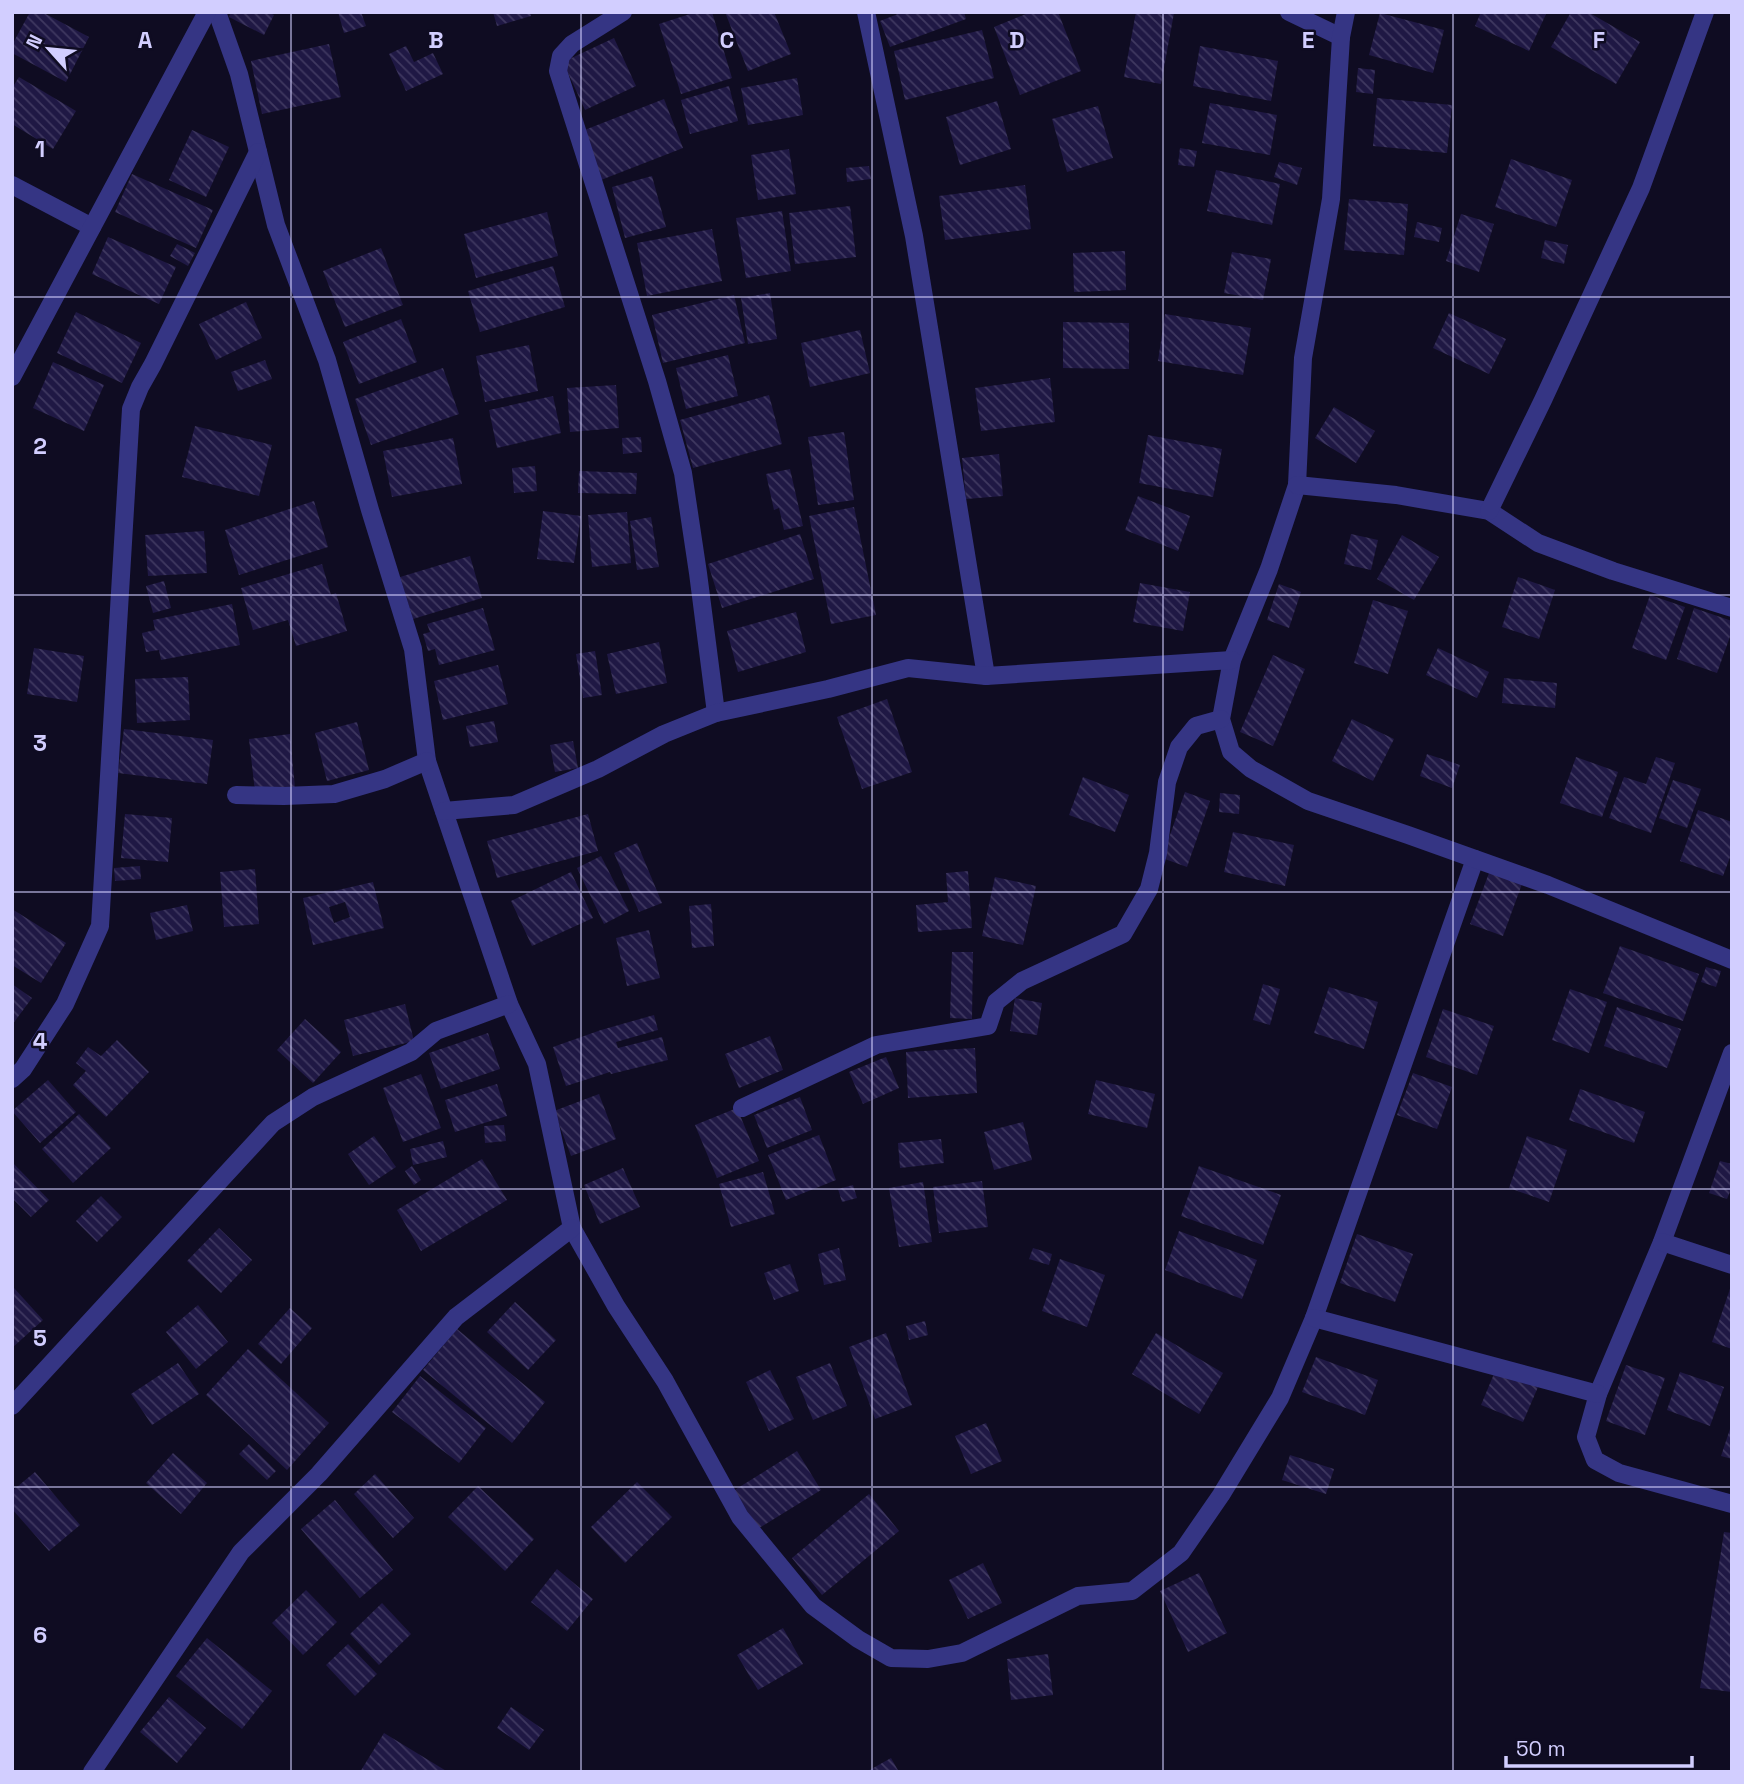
<svg xmlns="http://www.w3.org/2000/svg" width="1744" height="1784" font-family="'Space Grotesk',sans-serif">
<style>
.building{fill:url(#building-back-hatch);fill-rule:evenodd}
.lines{fill:none;stroke-linecap:round;stroke-linejoin:round}
.street{stroke:#353584;stroke-width:18}
.grid{fill:none;stroke:#d2ceff;stroke-width:2;stroke-opacity:0.55}
.grid-label{font-size:23px;text-anchor:middle;font-weight:bold;fill:#d2ceff;stroke:#0f0c22;stroke-width:5;stroke-linejoin:round;paint-order:stroke}
</style>
<defs>
<pattern id="building-back-hatch" width="6" height="6" patternUnits="userSpaceOnUse" patternTransform="scale(1.75)"><rect width="6" height="6" fill="#1f1844"/><path d="M-1 5l2 2M0 0l6 6M5-1l2 2" fill="none" stroke="#3f3860"/></pattern>
</defs>
<rect width="100%" height="100%" fill="#0f0c22"/>
<g class="building">
<path d="M30 12H42L89 37 66 82 12 53V45Z"/>
<path d="M231 12H268L274 15 264 35 229 17Z"/>
<path d="M338 12H361L366 26 344 33Z"/>
<path d="M493 12H530L531 16 497 26Z"/>
<path d="M696 12H712L732 78 681 94 659 24Z"/>
<path d="M725 12H774L791 54 748 71Z"/>
<path d="M903 12H964L966 19 890 47 880 21Z"/>
<path d="M1031 12H1058L1081 71 1020 95 994 27Z"/>
<path d="M1136 12 1174 13 1161 84 1124 77Z"/>
<path d="M1481 12H1547L1529 51 1475 26Z"/>
<path d="M1571 12H1588L1640 42 1616 84 1551 47Z"/>
<path d="M1380 13 1444 30 1433 73 1369 55Z"/>
<path d="M982 30 994 78 905 100 894 51Z"/>
<path d="M614 38 636 86 585 110 563 62Z"/>
<path d="M329 44 341 97 262 114 251 61Z"/>
<path d="M406 46 414 62 433 53 443 74 406 91 389 54Z"/>
<path d="M1200 46 1278 61 1271 101 1193 86Z"/>
<path d="M1358 68 1375 70 1373 94 1356 92Z"/>
<path d="M19 77 76 111 53 149 12 124V88Z"/>
<path d="M797 78 803 115 748 125 741 88Z"/>
<path d="M729 86 738 121 690 134 681 100Z"/>
<path d="M1377 98 1452 105 1447 153 1373 146Z"/>
<path d="M664 99 683 148 601 180 582 131Z"/>
<path d="M997 101 1011 149 960 165 946 117Z"/>
<path d="M1210 103 1277 115 1270 155 1202 143Z"/>
<path d="M1098 106 1113 158 1067 172 1052 119Z"/>
<path d="M192 130 229 147 206 197 169 180Z"/>
<path d="M1180 148 1197 151 1194 167 1178 165Z"/>
<path d="M789 149 796 194 758 200 751 155Z"/>
<path d="M1511 159 1572 180 1556 227 1495 207Z"/>
<path d="M1279 162 1302 168 1297 185 1274 177Z"/>
<path d="M869 166 871 179 847 182 846 168Z"/>
<path d="M1216 170 1280 184 1272 225 1207 211Z"/>
<path d="M132 174 213 210 196 248 115 212Z"/>
<path d="M652 176 666 227 625 238 612 187Z"/>
<path d="M1025 185 1031 229 945 240 939 196Z"/>
<path d="M1349 199 1408 204 1404 255 1344 250Z"/>
<path d="M850 206 856 257 795 264 789 213Z"/>
<path d="M782 211 791 271 746 278 736 218Z"/>
<path d="M547 212 558 256 476 278 464 234Z"/>
<path d="M1461 214 1494 224 1479 272 1446 261Z"/>
<path d="M1417 222 1442 228 1439 242 1414 237Z"/>
<path d="M712 229 722 281 647 296 637 243Z"/>
<path d="M108 237 176 267 159 304 92 274Z"/>
<path d="M1545 240 1568 245 1564 264 1541 258Z"/>
<path d="M177 244 195 253 188 266 170 256Z"/>
<path d="M381 248 403 305 345 327 323 271Z"/>
<path d="M1125 251 1126 290 1074 292 1073 253Z"/>
<path d="M1232 252 1271 259 1263 300 1224 293Z"/>
<path d="M553 266 565 307 480 332 468 291Z"/>
<path d="M770 293 777 339 748 344 741 298Z"/>
<path d="M734 295 745 343 663 363 652 315Z"/>
<path d="M246 302 262 338 216 360 199 324Z"/>
<path d="M76 312 141 343 122 383 57 353Z"/>
<path d="M1449 313 1506 339 1489 374 1433 348Z"/>
<path d="M1165 314 1251 328 1243 375 1158 361Z"/>
<path d="M401 319 417 362 359 384 343 342Z"/>
<path d="M1063 322 1129 323V369L1063 368Z"/>
<path d="M860 330 870 373 810 387 801 343Z"/>
<path d="M529 345 538 391 485 402 476 356Z"/>
<path d="M728 355 738 396 686 409 676 368Z"/>
<path d="M265 360 272 379 238 391 231 372Z"/>
<path d="M53 362 104 385 84 431 33 408Z"/>
<path d="M443 368 459 414 371 445 355 399Z"/>
<path d="M1050 378 1055 422 981 431 975 388Z"/>
<path d="M616 385 619 428 570 432 567 388Z"/>
<path d="M769 395 782 444 693 468 680 420Z"/>
<path d="M553 396 561 433 497 448 489 410Z"/>
<path d="M1334 407 1375 431 1356 463 1315 438Z"/>
<path d="M195 426 272 445 259 496 182 477Z"/>
<path d="M844 432 854 500 818 505 808 437Z"/>
<path d="M1148 435 1222 449 1213 497 1139 483Z"/>
<path d="M641 437 642 452 623 454 622 438Z"/>
<path d="M453 438 462 484 392 497 383 451Z"/>
<path d="M999 454 1003 496 966 499 962 458Z"/>
<path d="M535 466 537 491 514 493 512 468Z"/>
<path d="M790 469 803 526 784 530 779 508 774 510 766 474Z"/>
<path d="M579 471 637 473 636 494 578 493Z"/>
<path d="M1138 496 1190 516 1178 551 1125 530Z"/>
<path d="M314 501 328 547 239 575 225 530Z"/>
<path d="M854 507 876 615 831 624 809 516Z"/>
<path d="M543 511 581 516 574 563 537 559Z"/>
<path d="M627 512 631 563 592 567 588 515Z"/>
<path d="M651 517 659 567 637 570 630 521Z"/>
<path d="M204 531 207 573 148 576 145 535Z"/>
<path d="M800 534 814 579 722 608 708 564Z"/>
<path d="M1351 534 1378 540 1371 570 1344 564Z"/>
<path d="M1402 535 1439 557 1414 600 1377 579Z"/>
<path d="M470 556 482 598 413 619 400 577Z"/>
<path d="M322 564 331 595 336 593 347 631 296 646 288 620 253 630 241 588Z"/>
<path d="M1518 577 1555 590 1539 639 1502 627Z"/>
<path d="M164 581 171 608 153 613 146 586Z"/>
<path d="M1140 583 1190 592 1183 631 1133 622Z"/>
<path d="M1279 584 1301 592 1289 628 1267 620Z"/>
<path d="M1650 595 1685 607 1666 660 1632 648Z"/>
<path d="M1373 600 1408 611 1388 674 1354 663Z"/>
<path d="M232 604 240 645 161 660 159 650 146 652 142 633 155 630 153 620Z"/>
<path d="M483 608 495 650 439 665 435 649 428 651 423 634 430 632 427 624Z"/>
<path d="M1694 608 1732 621V631L1717 673 1677 659Z"/>
<path d="M796 612 806 652 738 672 727 631Z"/>
<path d="M659 642 667 683 616 694 607 654Z"/>
<path d="M34 648 84 656 77 702 27 694Z"/>
<path d="M1438 648 1489 672 1477 698 1426 675Z"/>
<path d="M595 651 602 695 583 698 576 654Z"/>
<path d="M1273 655 1305 669 1273 746 1240 732Z"/>
<path d="M498 665 508 704 443 720 434 681Z"/>
<path d="M188 677 190 720 137 723 135 679Z"/>
<path d="M1504 678 1557 683 1555 708 1502 703Z"/>
<path d="M887 699 912 772 862 789 837 717Z"/>
<path d="M1352 719 1394 739 1373 781 1332 761Z"/>
<path d="M494 721 498 742 470 747 466 726Z"/>
<path d="M357 722 369 770 327 781 315 733Z"/>
<path d="M124 729 213 740 207 784 118 773Z"/>
<path d="M290 734 295 788 255 792 249 739Z"/>
<path d="M573 741 578 768 555 772 550 745Z"/>
<path d="M1427 754 1460 765 1452 788 1420 776Z"/>
<path d="M1576 757 1618 772 1602 817 1560 803Z"/>
<path d="M1656 757 1675 763 1651 833 1609 818 1624 777 1646 784Z"/>
<path d="M1083 777 1129 795 1115 832 1069 815Z"/>
<path d="M1673 780 1701 789 1687 828 1659 818Z"/>
<path d="M1185 792 1210 801 1187 867 1162 858Z"/>
<path d="M1220 793 1240 795 1239 814 1219 812Z"/>
<path d="M1698 810 1732 822V852L1723 876 1680 861Z"/>
<path d="M125 814 172 818 168 862 121 858Z"/>
<path d="M588 814 598 851 497 878 487 841Z"/>
<path d="M1233 832 1294 845 1285 886 1224 872Z"/>
<path d="M637 843 662 903 639 912 614 853Z"/>
<path d="M601 856 629 911 604 924 577 868Z"/>
<path d="M140 866 141 879 115 881 114 868Z"/>
<path d="M255 869 259 924 224 927 220 872Z"/>
<path d="M968 871 972 928 918 932 916 905 948 902 946 873Z"/>
<path d="M571 872 593 918 532 946 511 901Z"/>
<path d="M1489 873 1522 884 1503 936 1470 924Z"/>
<path d="M995 877 1036 886 1023 945 982 936Z"/>
<path d="M373 882 384 928 313 945 303 898ZM345 902 350 917 334 923 329 907Z"/>
<path d="M711 904 714 946 692 948 689 906Z"/>
<path d="M187 905 193 931 156 940 150 913Z"/>
<path d="M12 909 66 943 41 983 12 965Z"/>
<path d="M649 930 660 978 627 986 616 938Z"/>
<path d="M1620 946 1699 974 1683 1021 1603 993Z"/>
<path d="M952 952H973L972 1019 950 1018Z"/>
<path d="M1706 967 1721 971 1716 987 1701 982Z"/>
<path d="M12 984 32 998 12 1025Z"/>
<path d="M1263 984 1280 989 1270 1025 1253 1020Z"/>
<path d="M1329 987 1378 1002 1364 1049 1314 1033Z"/>
<path d="M1570 989 1607 1002 1589 1053 1552 1040Z"/>
<path d="M1015 998 1042 1003 1037 1035 1010 1031Z"/>
<path d="M405 1004 414 1041 353 1056 344 1020Z"/>
<path d="M1617 1007 1681 1029 1667 1068 1604 1046Z"/>
<path d="M1443 1009 1494 1026 1477 1075 1426 1057Z"/>
<path d="M654 1015 658 1030 616 1042 618 1048 662 1037 668 1060 611 1074 610 1072 566 1086 553 1047 601 1030Z"/>
<path d="M305 1019 341 1052 313 1083 277 1050Z"/>
<path d="M488 1033 500 1069 441 1089 429 1053Z"/>
<path d="M770 1036 783 1070 739 1088 725 1054Z"/>
<path d="M117 1040 149 1072 106 1117 73 1085 86 1071 76 1063 88 1047 101 1056Z"/>
<path d="M975 1048 977 1093 908 1098 906 1052Z"/>
<path d="M886 1057 899 1088 863 1104 849 1072Z"/>
<path d="M1413 1073 1452 1087 1437 1129 1397 1115Z"/>
<path d="M421 1074 441 1128 403 1142 383 1088Z"/>
<path d="M48 1080 76 1112 40 1143 12 1111Z"/>
<path d="M1096 1080 1155 1094 1147 1128 1088 1114Z"/>
<path d="M497 1084 507 1116 455 1132 445 1100Z"/>
<path d="M1580 1089 1645 1112 1634 1143 1569 1120Z"/>
<path d="M599 1094 616 1139 571 1156 554 1111Z"/>
<path d="M800 1097 812 1130 767 1148 754 1115Z"/>
<path d="M737 1108 759 1161 717 1178 695 1125Z"/>
<path d="M79 1114 111 1148 73 1183 42 1149Z"/>
<path d="M1023 1122 1032 1160 994 1170 984 1132Z"/>
<path d="M504 1125 506 1141 485 1143 484 1126Z"/>
<path d="M819 1135 836 1180 786 1200 768 1155Z"/>
<path d="M374 1136 396 1167 369 1185 348 1154Z"/>
<path d="M1527 1136 1567 1150 1549 1202 1509 1188Z"/>
<path d="M941 1139 944 1163 900 1168 898 1143Z"/>
<path d="M443 1141 447 1157 413 1165 410 1149Z"/>
<path d="M482 1159 507 1200 421 1251 397 1210Z"/>
<path d="M1720 1161 1732 1164V1187L1727 1199 1709 1193Z"/>
<path d="M12 1162 49 1200 31 1217 12 1198Z"/>
<path d="M412 1166 421 1180 414 1185 405 1171Z"/>
<path d="M1199 1166 1281 1195 1263 1245 1181 1216Z"/>
<path d="M623 1168 640 1207 600 1224 584 1185Z"/>
<path d="M763 1172 775 1214 731 1227 719 1184Z"/>
<path d="M982 1181 988 1227 939 1233 933 1187Z"/>
<path d="M923 1182 932 1242 899 1247 889 1188Z"/>
<path d="M853 1185 857 1198 842 1202 838 1189Z"/>
<path d="M101 1196 122 1217 97 1242 76 1221Z"/>
<path d="M219 1228 252 1260 221 1293 187 1261Z"/>
<path d="M1179 1231 1257 1260 1242 1299 1165 1270Z"/>
<path d="M1357 1234 1413 1254 1395 1302 1340 1283Z"/>
<path d="M839 1248 846 1280 824 1285 818 1254Z"/>
<path d="M1033 1248 1052 1254 1049 1265 1029 1259Z"/>
<path d="M1060 1259 1105 1275 1087 1327 1042 1311Z"/>
<path d="M790 1264 799 1291 774 1300 764 1273Z"/>
<path d="M1731 1286H1732V1349L1712 1342Z"/>
<path d="M14 1288 43 1320 12 1348V1290Z"/>
<path d="M515 1302 556 1340 528 1370 487 1332Z"/>
<path d="M198 1305 228 1342 196 1369 166 1332Z"/>
<path d="M290 1308 312 1328 281 1364 258 1344Z"/>
<path d="M925 1321 928 1335 909 1340 906 1326Z"/>
<path d="M457 1329 545 1402 512 1443 423 1370Z"/>
<path d="M886 1333 912 1405 875 1419 849 1347Z"/>
<path d="M1156 1333 1223 1373 1199 1414 1132 1374Z"/>
<path d="M248 1349 329 1423 287 1470 206 1395Z"/>
<path d="M1316 1357 1378 1380 1365 1415 1302 1392Z"/>
<path d="M178 1363 199 1394 152 1425 131 1394Z"/>
<path d="M830 1363 847 1406 813 1420 796 1377Z"/>
<path d="M1626 1365 1665 1378 1645 1435 1606 1421Z"/>
<path d="M1496 1369 1538 1387 1523 1422 1481 1405Z"/>
<path d="M770 1370 794 1419 769 1431 746 1382Z"/>
<path d="M1680 1372 1724 1387 1710 1426 1667 1410Z"/>
<path d="M420 1376 486 1428 459 1463 392 1412Z"/>
<path d="M986 1423 1002 1461 971 1474 955 1436Z"/>
<path d="M1731 1426H1732V1459L1721 1456Z"/>
<path d="M249 1444 276 1471 267 1480 239 1454Z"/>
<path d="M797 1451 821 1490 756 1530 733 1491Z"/>
<path d="M173 1453 207 1483 181 1514 146 1483Z"/>
<path d="M1290 1455 1334 1469 1326 1494 1282 1480Z"/>
<path d="M35 1472 80 1525 49 1551 12 1509V1491Z"/>
<path d="M375 1474 414 1518 393 1538 354 1494Z"/>
<path d="M637 1482 672 1517 625 1563 591 1527Z"/>
<path d="M478 1486 534 1539 505 1571 448 1517Z"/>
<path d="M869 1494 899 1531 822 1595 792 1558Z"/>
<path d="M335 1500 393 1570 360 1598 301 1529Z"/>
<path d="M1724 1532 1732 1533V1692L1700 1688Z"/>
<path d="M983 1563 1002 1603 968 1619 949 1580Z"/>
<path d="M557 1569 593 1599 567 1631 531 1602Z"/>
<path d="M1199 1573 1227 1633 1188 1652 1160 1591Z"/>
<path d="M306 1590 337 1622 303 1655 272 1623Z"/>
<path d="M382 1603 411 1634 379 1665 350 1634Z"/>
<path d="M783 1628 803 1664 758 1690 737 1655Z"/>
<path d="M207 1638 272 1691 242 1729 176 1676Z"/>
<path d="M348 1644 377 1674 355 1696 326 1665Z"/>
<path d="M1048 1654 1053 1695 1011 1700 1007 1659Z"/>
<path d="M169 1697 206 1728 177 1763 140 1732Z"/>
<path d="M511 1707 544 1730 529 1750 497 1728Z"/>
<path d="M384 1733 448 1772H360Z"/>
<path d="M891 1758 899 1772H866Z"/>
</g>
<g class="lines">
<g class="street">
<path d="M217 12 239 74 276 225 327 360 370 510 413 649 427 761 509 1004 537 1064 572 1228 616 1306 665 1381 740 1517 813 1606 858 1639 891 1658 928 1659 962 1653 1078 1596 1132 1591 1181 1553 1221 1495 1280 1398 1314 1318 1475 859"/>
<path d="M623 12 572 44 561 56 558 71 657 381 683 473 698 573 716 713"/>
<path d="M866 12 914 236 986 676"/>
<path d="M1289 12 1341 37"/>
<path d="M1346 12 1341 37 1331 199 1303 358 1297 485 1269 569 1232 660 1221 719 1231 752 1251 769 1308 801 1408 835 1548 885 1732 960"/>
<path d="M12 185 92 227"/>
<path d="M12 377 207 12"/>
<path d="M1297 485 1396 495 1489 511 1538 543 1613 571 1732 608"/>
<path d="M1489 511 1543 400 1641 188 1705 12"/>
<path d="M236 795 284 796 334 794 385 779 427 761"/>
<path d="M444 811 514 805 598 769 664 734 716 713 828 689 908 668 986 676 1232 660"/>
<path d="M1732 1053 1662 1242 1598 1394 1586 1437 1595 1460 1619 1473 1732 1504"/>
<path d="M12 1079 23 1069 65 1004 100 926 131 409 140 387 153 364 258 152"/>
<path d="M742 1108 876 1045 988 1026 996 1002 1022 981 1123 934 1149 889 1158 853 1167 782 1179 747 1196 726 1221 719"/>
<path d="M1662 1242 1732 1265"/>
<path d="M1314 1318 1598 1394"/>
<path d="M12 1406 273 1123 313 1097 411 1052 436 1031 509 1004"/>
<path d="M92 1772 241 1552 319 1474 456 1317 572 1228"/>
</g>
</g>
<path class="grid" d="M291 12V1772M581 12V1772M872 12V1772M1163 12V1772M1453 12V1772M12 297H1732M12 595H1732M12 892H1732M12 1189H1732M12 1487H1732"/>
<g class="grid-label">
<text x="145" y="48">A</text>
<text x="436" y="48">B</text>
<text x="727" y="48">C</text>
<text x="1017" y="48">D</text>
<text x="1308" y="48">E</text>
<text x="1599" y="48">F</text>
<text x="40" y="157">1</text>
<text x="40" y="454">2</text>
<text x="40" y="751">3</text>
<text x="40" y="1049">4</text>
<text x="40" y="1346">5</text>
<text x="40" y="1643">6</text>
</g>
<rect width="1744" height="1784" fill="none" stroke="#d2ceff" stroke-width="28"/>
<g transform="translate(49 49) rotate(297)" stroke="#0f0c22" stroke-width="5" paint-order="stroke">
<path d="M0-5L12 26L0 18L-12 26Z" fill="#d2ceff"/>
<text y="-10" font-size="19" font-weight="bold" text-anchor="middle" fill="#d2ceff">N</text>
</g>
<path d="M1506 1756v10h186v-10" fill="none" stroke="#d2ceff" stroke-width="3.5"/>
<text x="1516" y="1756" font-size="21" fill="#d2ceff" stroke="#0f0c22" stroke-width="5" paint-order="stroke">50 m</text>
</svg>
